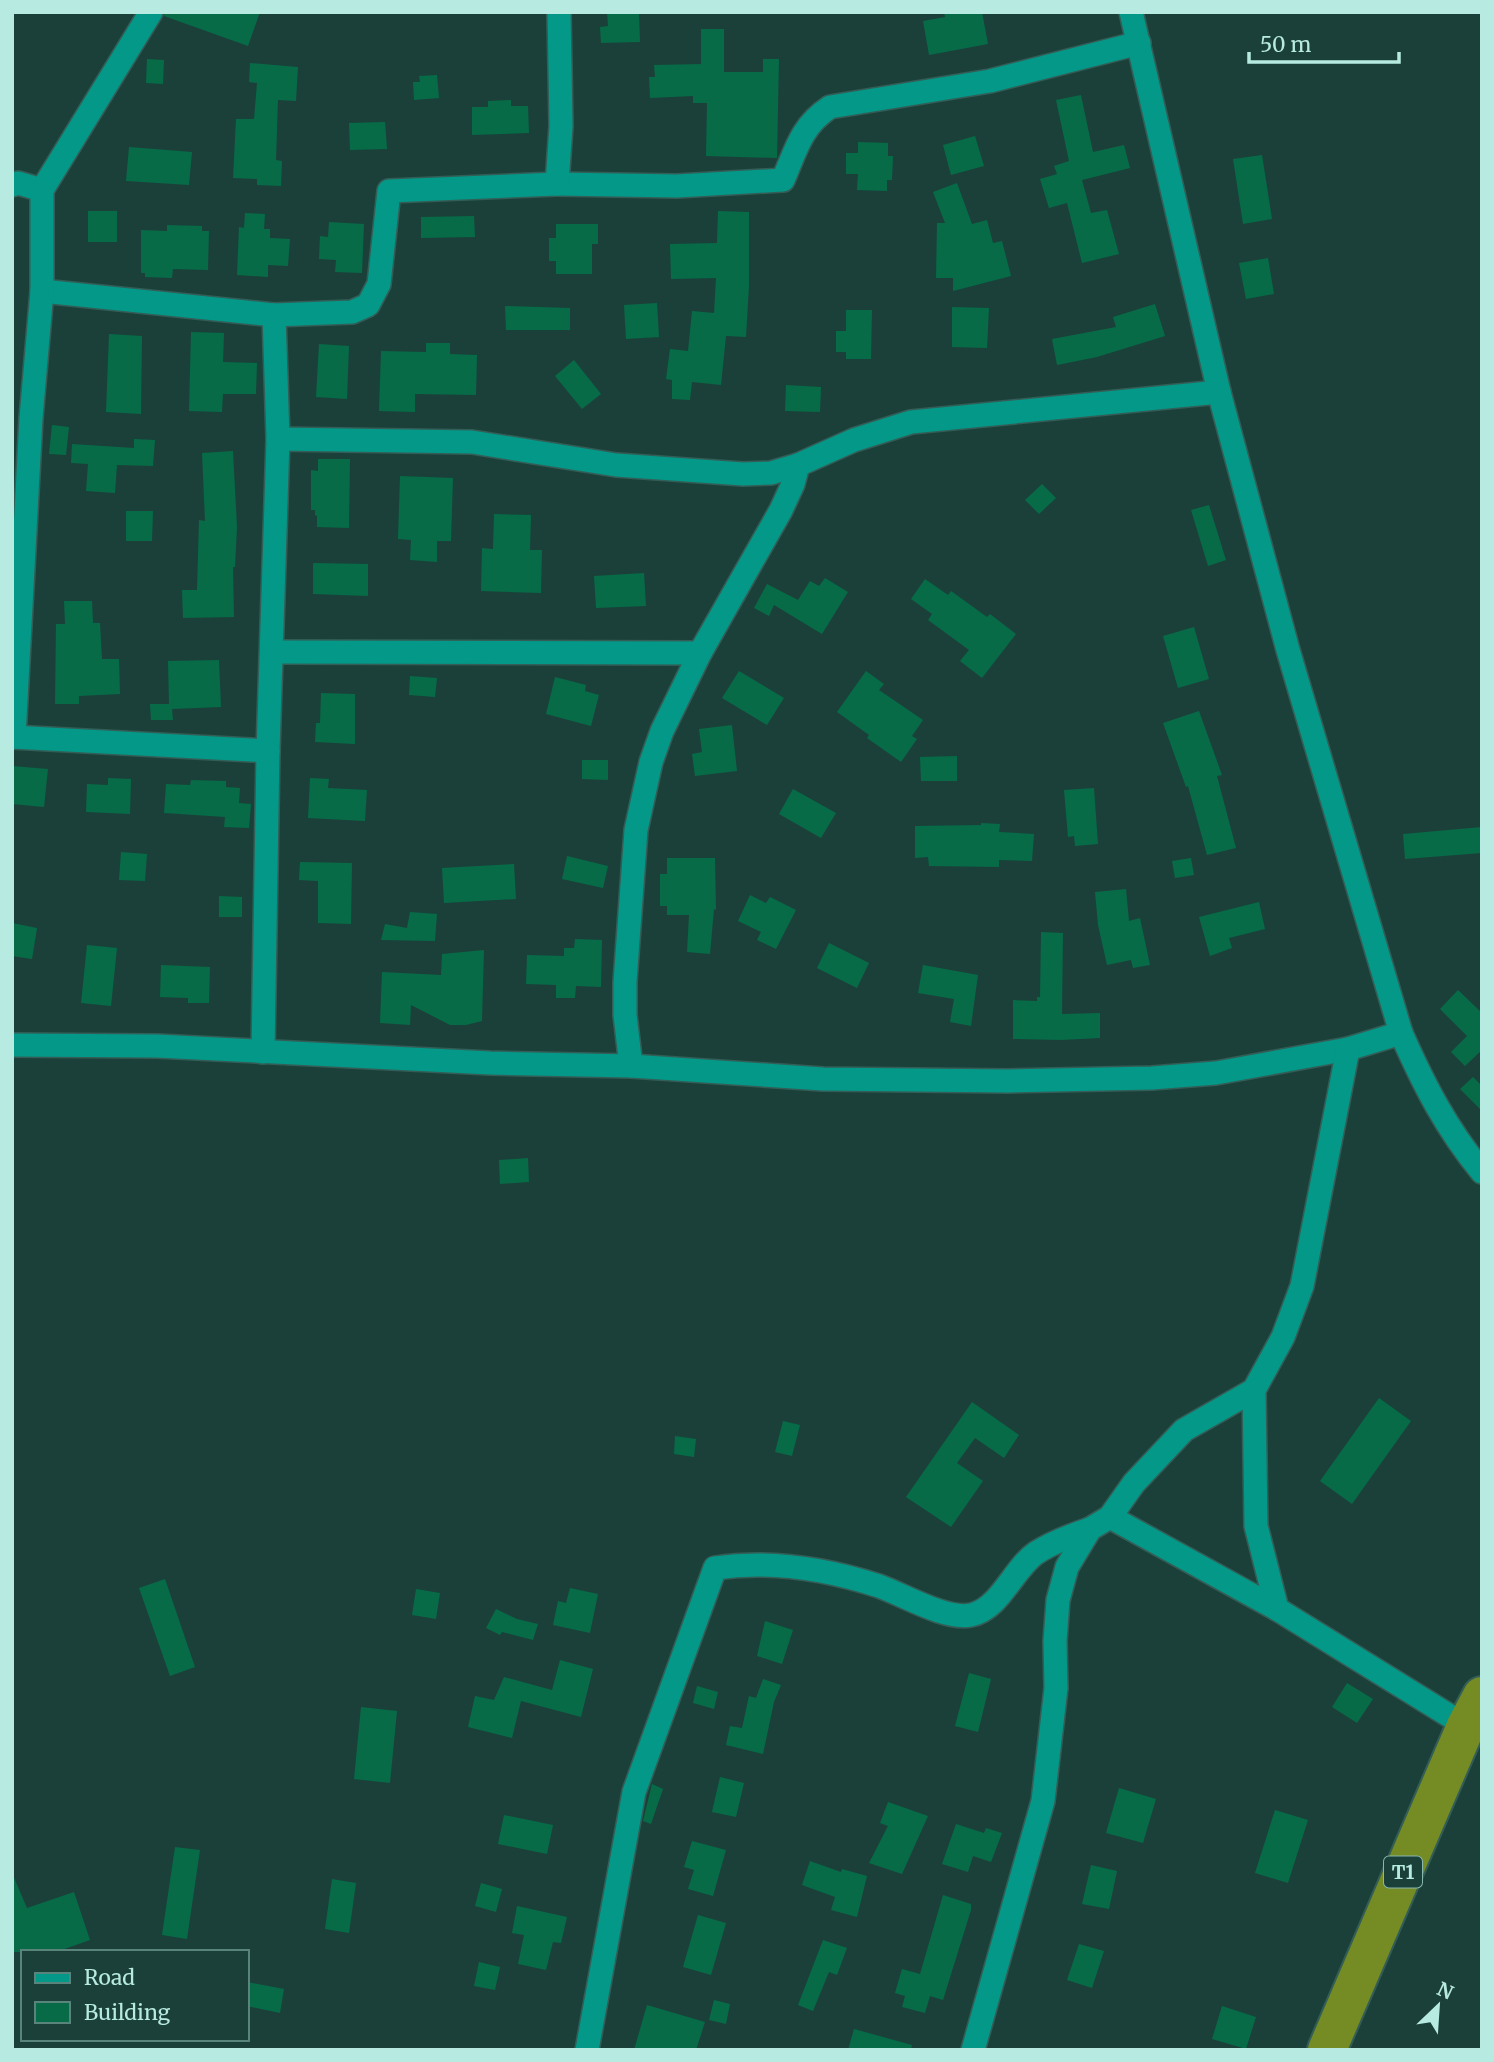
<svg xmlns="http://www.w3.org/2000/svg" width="1494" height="2062" font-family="Merriweather,serif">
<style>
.building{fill:#076b47}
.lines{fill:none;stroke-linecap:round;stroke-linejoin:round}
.street-casing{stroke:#335d56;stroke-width:26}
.highway-casing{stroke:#335d56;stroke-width:42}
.street{stroke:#039887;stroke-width:23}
.highway{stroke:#758c25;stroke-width:38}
.labels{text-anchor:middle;stroke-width:7;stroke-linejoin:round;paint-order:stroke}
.shield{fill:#1b403a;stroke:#88b7ae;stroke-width:2}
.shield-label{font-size:19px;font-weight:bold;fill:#b7eae0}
</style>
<rect width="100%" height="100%" fill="#1b403a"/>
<g class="building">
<path d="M165 12H260L248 46 164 16Z"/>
<path d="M607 12H639L640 42 601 43 600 27 608 26Z"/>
<path d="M944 12H982L988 44 929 55 923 21 945 17Z"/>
<path d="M701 29H724V72H763V59H779L777 158 706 156 707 103H693V96L650 98 649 77H655L654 65 701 64Z"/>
<path d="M147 59 164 60 163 84 146 83Z"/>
<path d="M250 63 298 67 296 101 278 100 276 160 282 161 281 186 257 185V179L233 178 236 119H254L257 83 249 82Z"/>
<path d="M437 75 439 98 414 100 413 82H420L419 76Z"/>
<path d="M1081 95 1093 152 1124 145 1130 168 1082 180 1091 213 1107 210 1119 254 1082 263 1067 203 1049 208 1040 179 1057 174 1054 166 1069 161 1056 100Z"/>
<path d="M511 100V106H528L529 133 472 135V107H488V101Z"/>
<path d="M385 122 387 149 350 150 349 123Z"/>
<path d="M975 136 984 166 951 175 943 145Z"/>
<path d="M858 142 888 143V156H893L892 180H887V191L857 190 858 174H846V153H858Z"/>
<path d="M129 147 192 152 189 185 126 181Z"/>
<path d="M1262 155 1272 219 1243 224 1233 159Z"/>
<path d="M957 183 972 224 987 220 993 243 1002 241 1011 276 953 291V278H936L937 223H945L933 192Z"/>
<rect x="88" y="211" width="29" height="31"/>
<path d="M718 211 749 212V286L746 337 726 336 721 385 692 382 690 400 672 399V380L666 379 670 349 688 351 692 311 714 313 716 278 671 279 670 244 717 243Z"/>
<path d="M245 213 265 214 264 229H270V238L290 239 288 266 268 265V277L237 275 239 227 244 228Z"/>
<path d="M474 216 475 237 421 238V217Z"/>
<path d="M329 222 364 224 362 273 335 272 336 260 319 259 320 236 328 237Z"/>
<path d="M556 224H598V244H592V274H556V261H549V238H556Z"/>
<path d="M167 225 202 226V231H209L208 270 173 269 172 278 145 277V273H141V230L167 231Z"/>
<path d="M1268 258 1274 294 1246 299 1239 263Z"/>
<path d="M657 303 659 337 626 339 624 305Z"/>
<path d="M1155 304 1165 336 1097 357 1057 365 1052 339 1116 327 1113 317Z"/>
<path d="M505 306 570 308V330H506Z"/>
<path d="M952 307 989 308 987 348 952 347Z"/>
<path d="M846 310H872L871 359H846V352H836V331H846Z"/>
<path d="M191 332 224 333 223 362 257 363 256 394H223L222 412 189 411Z"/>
<path d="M109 334 142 336 141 414 106 412Z"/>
<path d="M426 343H450V354L477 355 476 395 415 394V412L379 411 381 351 426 352Z"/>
<path d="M319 344 349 346 347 399 316 397Z"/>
<path d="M574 360 601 394 582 409 555 376Z"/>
<path d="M786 385 821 387 820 412 785 411Z"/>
<path d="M52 425 69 427 66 455 49 454Z"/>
<path d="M134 439 155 440 153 466 117 465 115 493 86 491 88 464 71 463 72 444 134 448Z"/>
<path d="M233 451 237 527 235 567H233L234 617 183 618 182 590H197L199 520 205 521 202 453Z"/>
<path d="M318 459H350L349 528 317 527V516L315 515V510H311V470L318 471Z"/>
<path d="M400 476 453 478 451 541H437V562L410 560 411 540 398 539Z"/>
<path d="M1042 484 1056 498 1039 514 1025 500Z"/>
<path d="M1209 505 1226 560 1208 566 1191 510Z"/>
<path d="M126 511H153L152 541H126Z"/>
<path d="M494 514 531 515 530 550H542L541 593 481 591 482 548 493 549Z"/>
<path d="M313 563 368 564V596L313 594Z"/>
<path d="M644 573 646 606 596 608 594 576Z"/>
<path d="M825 578 848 592 822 634 774 605 769 616 754 608 767 584 798 600 810 581 819 586Z"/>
<path d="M925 579 948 595 951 591 987 617 990 614 1016 634 982 678 960 661 969 650 928 620 932 614 911 599Z"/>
<path d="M64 601H92L93 623H100L102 659H119L120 694 79 696V704H55L56 624H65Z"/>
<path d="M1194 627 1209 679 1178 688 1163 636Z"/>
<path d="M219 660 221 707 172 709 173 720H151L150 704H169L168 661Z"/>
<path d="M739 671 784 698 767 725 722 698Z"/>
<path d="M866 671 884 684 879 690 923 720 912 736 917 739 901 762 867 738 869 735 837 712Z"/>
<path d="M410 676 437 678 435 697 409 695Z"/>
<path d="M555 677 586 685 585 691 599 695 591 726 546 714Z"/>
<path d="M321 693 355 694V744L315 742 316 723H320Z"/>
<path d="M1199 711 1222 775 1217 776 1236 848 1207 855 1188 786 1186 787 1163 723Z"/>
<path d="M732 725 737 771 695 776 692 754 702 752 699 729Z"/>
<path d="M957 756V781H921L920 757Z"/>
<path d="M582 760H608V780L582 779Z"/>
<path d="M12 766 48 769 44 807 12 804Z"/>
<path d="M108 778 131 779 130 814 86 812 87 784 108 785Z"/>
<path d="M310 778 329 779 328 788 367 790 365 821 308 818Z"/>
<path d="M191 780 226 781V787L240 788 239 803 251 804 249 828 224 827 225 817 164 813 166 784 190 785Z"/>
<path d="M1094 788 1098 844 1075 846 1074 836 1068 837 1064 790Z"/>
<path d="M793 789 836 813 821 838 779 814Z"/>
<path d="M981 823 1000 824 999 832 1034 834 1032 861 999 860V867L929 866 928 857 915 858V826L981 825Z"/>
<path d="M1482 827V853L1405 859 1403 834Z"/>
<path d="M121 852 147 854 145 881 119 880Z"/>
<path d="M567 856 608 866 603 888 562 879Z"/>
<path d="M667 858H715L716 910 714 909 710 954 687 952 689 915H667V906H660V874H667Z"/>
<path d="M1191 858 1194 875 1175 878 1172 861Z"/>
<path d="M300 862 352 863 351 924 318 923V881L299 880Z"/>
<path d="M514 864 516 899 444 903 442 868Z"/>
<path d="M1126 889 1129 921 1140 918 1150 965 1133 968 1131 960 1107 965 1098 925 1095 892Z"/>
<path d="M750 895 766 903 770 897 796 910 776 949 757 940 761 932 738 921Z"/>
<path d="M219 896 242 897V917H219Z"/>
<path d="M1259 902 1265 929 1229 938 1232 948 1210 956 1199 917Z"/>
<path d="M410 912 437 914 435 941 381 940 385 924 407 928Z"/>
<path d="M12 923 37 928 32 959 12 956Z"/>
<path d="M1041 932 1063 933 1062 1014 1100 1013V1038L1061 1040 1013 1039V1000L1037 1001V997H1040Z"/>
<path d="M575 939 602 940 601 987 576 986 575 998H556V985L526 984 527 955 564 956V948H574Z"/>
<path d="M829 943 869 963 857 988 817 968Z"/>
<path d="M87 945 117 948 111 1006 81 1003Z"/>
<path d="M484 950 482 1021 466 1025H450L411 1005 410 1025 380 1023 382 972 441 975 442 954Z"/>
<path d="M161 965 210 967 209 1003H188V998L160 997Z"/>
<path d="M923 965 978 975 971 1026 950 1022 954 999 918 993Z"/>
<path d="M1458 990 1482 1013V1050L1465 1066 1451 1052 1467 1036 1440 1009Z"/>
<path d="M1473 1077 1482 1086V1111L1460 1089Z"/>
<path d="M528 1158 529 1182 500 1184 499 1160Z"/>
<path d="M1379 1398 1411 1421 1352 1504 1320 1481Z"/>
<path d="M972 1402 1019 1435 1004 1458 975 1438 957 1463 983 1481 951 1527 906 1497Z"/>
<path d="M783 1421 800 1425 792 1456 775 1452Z"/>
<path d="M675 1436 696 1439 694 1457 674 1454Z"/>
<path d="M165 1579 195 1667 170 1676 139 1588Z"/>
<path d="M570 1588 598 1594 590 1633 553 1625 558 1601 566 1603Z"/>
<path d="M416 1589 440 1593 436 1619 412 1615Z"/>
<path d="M496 1609 517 1619 538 1624 533 1640 502 1632 500 1635 486 1628Z"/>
<path d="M765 1621 793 1630 782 1664 757 1656Z"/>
<path d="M560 1660 593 1669 581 1717 521 1701 512 1738 468 1727 475 1696 494 1700 504 1677 552 1690Z"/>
<path d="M969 1673 991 1679 978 1732 955 1726Z"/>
<path d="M763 1679 781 1685 774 1702 763 1754 726 1745 730 1726 742 1728 749 1696 756 1698Z"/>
<path d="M1347 1683 1373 1699 1357 1723 1332 1707Z"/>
<path d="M697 1686 718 1692 714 1709 693 1703Z"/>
<path d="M361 1707 397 1711 390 1783 354 1779Z"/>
<path d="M720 1777 744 1783 736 1817 712 1812Z"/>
<path d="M652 1784 663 1789 651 1824 643 1821Z"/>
<path d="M1119 1788 1156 1799 1143 1843 1106 1833Z"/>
<path d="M888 1802 928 1816 902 1874 869 1863 888 1826 880 1823Z"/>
<path d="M1275 1810 1308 1820 1288 1883 1255 1873Z"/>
<path d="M504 1815 553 1825 547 1854 498 1844Z"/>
<path d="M956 1824 984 1833 986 1828 1002 1833 991 1862 973 1856 968 1872 942 1864Z"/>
<path d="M692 1841 726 1850 713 1896 688 1889 694 1870 684 1867Z"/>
<path d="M175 1847 200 1850 187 1939 162 1935Z"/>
<path d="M810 1861 841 1872 842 1869 867 1876 857 1917 831 1910 835 1897 802 1885Z"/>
<path d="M1091 1865 1117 1871 1109 1909 1082 1904Z"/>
<path d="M12 1873 27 1908 74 1892 90 1940 56 1952H12Z"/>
<path d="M332 1879 356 1883 349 1933 325 1929Z"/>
<path d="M481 1883 502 1889 496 1912 475 1906Z"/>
<path d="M943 1895 971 1904V1910L943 2000 930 1996 925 2013 902 2007 905 1996 895 1993 902 1969 920 1974Z"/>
<path d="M517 1906 567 1917 561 1943 553 1942 546 1970 518 1964 524 1935 512 1933Z"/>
<path d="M698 1915 726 1923 711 1975 683 1967Z"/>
<path d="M823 1940 847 1948 837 1975 829 1972 813 2011 798 2005Z"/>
<path d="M1079 1944 1104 1951 1092 1988 1067 1980Z"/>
<path d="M479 1962 500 1967 495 1990 474 1986Z"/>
<path d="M247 1982 284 1989 280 2013 247 2006Z"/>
<path d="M714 2000 730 2004 726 2024 709 2020Z"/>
<path d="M647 2005 705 2022 696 2050H634Z"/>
<path d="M1222 2006 1256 2017 1246 2049 1212 2039Z"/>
<path d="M854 2029 912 2045 911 2050H848Z"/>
</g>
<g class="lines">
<g class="street-casing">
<g id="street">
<path d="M1131 12 1219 392 1288 650 1401 1033C1424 1085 1446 1128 1482 1172"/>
<path d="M557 184 677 186 783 180C796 150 801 126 830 107L990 81 1139 43"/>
<path d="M12 185 18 183 42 190 151 12"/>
<path d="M42 291 274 315 278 439 268 751 263 1052"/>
<path d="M274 315 352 312 368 305 379 284 389 191 557 184 561 126 559 12"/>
<path d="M278 439 472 442 616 465 743 474 771 473 798 465 854 440 911 422 1219 392"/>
<path d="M272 652 700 653"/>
<path d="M12 737 268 751"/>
<path d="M14 737 31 418 42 291V190"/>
<path d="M12 1045 157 1046 490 1063 631 1066 823 1079 1008 1081 1152 1078 1216 1073 1348 1049 1401 1033"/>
<path d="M631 1066 625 1015V982L636 830 651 762 662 731 700 653 781 510 793 484 798 465"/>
<path d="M1254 1390 1256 1526 1277 1609"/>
<path d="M1110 1517 1277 1609 1466 1726"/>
<path d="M587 2050 634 1792 715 1568C769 1560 827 1569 879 1586 904 1595 945 1620 971 1615 1000 1609 1013 1569 1036 1553 1053 1542 1072 1535 1090 1529"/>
<path d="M973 2050 1043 1801 1056 1688 1055 1641 1058 1600 1067 1567 1090 1529 1110 1517 1134 1483 1184 1430 1254 1390 1283 1337 1302 1286 1348 1049"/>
</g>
</g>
<g class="highway-casing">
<path id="highway" d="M1327 2050 1466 1726 1482 1696"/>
</g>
<use href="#street" class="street"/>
<use href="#highway" class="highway"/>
</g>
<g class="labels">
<rect class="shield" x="1384" y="1856.5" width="38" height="31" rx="5"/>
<g class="shield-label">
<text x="1403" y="1879">T1</text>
</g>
</g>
<rect width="1494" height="2062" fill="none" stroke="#b7eae0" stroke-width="28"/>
<rect x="21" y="1950" width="228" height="91" fill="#1b403a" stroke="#59847c" stroke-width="2"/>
<rect x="35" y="1973" width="35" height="10" fill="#039887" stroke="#59847c" stroke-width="2"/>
<text x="84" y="1985" font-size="21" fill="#b7eae0">Road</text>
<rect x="35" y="2002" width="35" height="21" fill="#076b47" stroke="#59847c" stroke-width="2"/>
<text x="84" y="2020" font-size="21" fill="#b7eae0">Building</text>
<g transform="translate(1438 2006) rotate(25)" stroke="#1b403a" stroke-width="5" paint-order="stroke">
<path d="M0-5L12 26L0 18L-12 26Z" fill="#b7eae0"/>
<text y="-10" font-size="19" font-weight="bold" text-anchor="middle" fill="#b7eae0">N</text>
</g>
<path d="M1249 52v10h150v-10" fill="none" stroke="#b7eae0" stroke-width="3.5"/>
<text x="1260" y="52" font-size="21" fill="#b7eae0" stroke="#1b403a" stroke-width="5" paint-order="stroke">50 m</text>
</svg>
